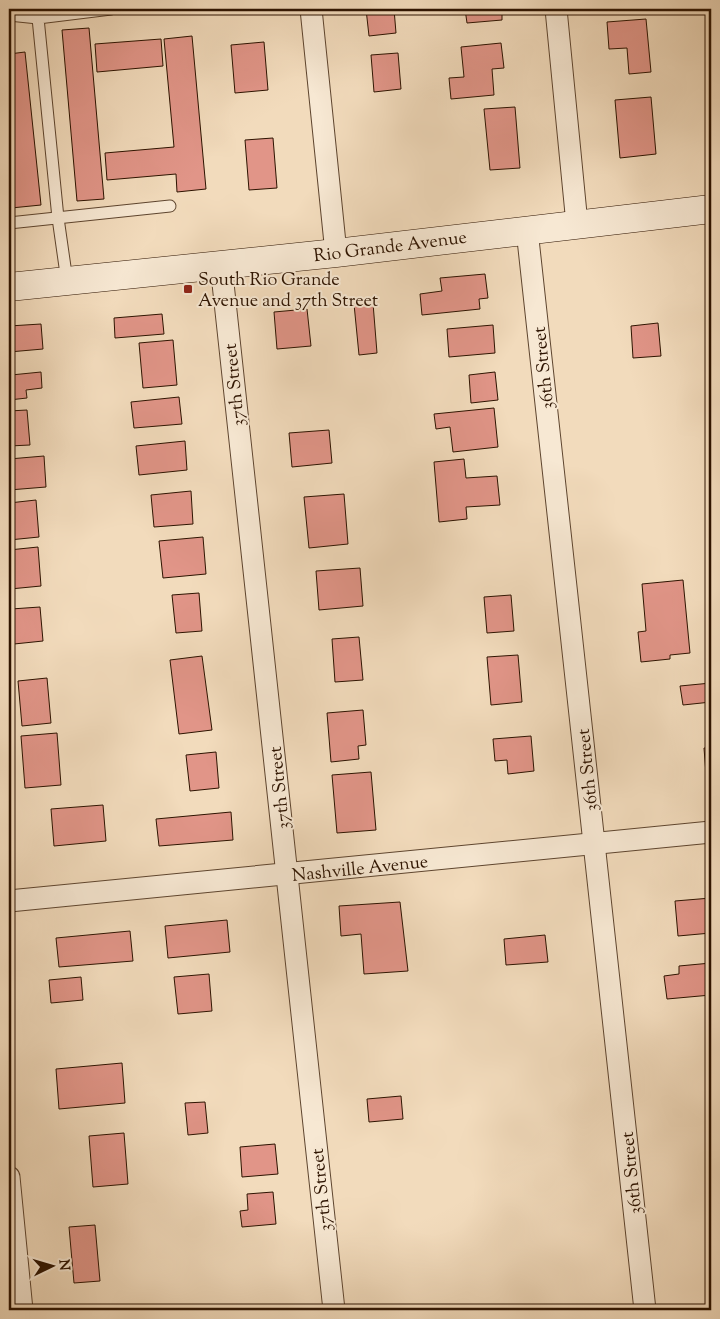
<svg xmlns="http://www.w3.org/2000/svg" width="720" height="1319" font-family="'Sorts Mill Goudy',serif">
<style>
.building{fill:#e19588;stroke:#2d1300}
.lines{fill:none;stroke-linecap:round;stroke-linejoin:round}
.lane-casing{stroke:#5e452f;stroke-width:13}
.street-casing{stroke:#5e452f;stroke-width:23}
.secondary-casing{stroke:#2d1300;stroke-width:29}
.lane{stroke:#f7e8d3;stroke-width:11}
.street{stroke:#f7e8d3;stroke-width:21}
.secondary{stroke:#f7e8d3;stroke-width:28}
.poi-dot{fill:#8f2418;stroke:#f7e8d3;stroke-width:2}
.labels{text-anchor:middle;stroke-width:4;stroke-linejoin:round;paint-order:stroke}
.street-label{font-size:18px;fill:#2d1300;stroke:#f7e8d3}
.poi-label{font-size:18px;fill:#2d1300;stroke:#f7e8d3;text-anchor:start}
</style>
<rect width="100%" height="100%" fill="#f2dbbc"/>
<filter id="stains"><feTurbulence type="fractalNoise" baseFrequency=".004" numOctaves="4"/><feColorMatrix values="0 0 0 0 .2 0 0 0 0 .09 0 0 0 0 .02 0 0 0 .5 -.17"/></filter>
<radialGradient id="worn" r=".72"><stop offset=".6" stop-color="#630" stop-opacity="0"/><stop offset="1" stop-color="#630" stop-opacity=".3"/></radialGradient>
<g class="building">
<path d="M366 9H394L396 33 369 36Z"/>
<path d="M465 9H502V20L467 23Z"/>
<path d="M646 19 651 72 629 74 627 48 609 49 607 22Z"/>
<path d="M89 28 104 199 77 201 62 30Z"/>
<path d="M192 36 206 189 177 192 176 174 107 180 105 153 174 147 164 39Z"/>
<path d="M161 39 163 66 97 72 95 44Z"/>
<path d="M264 42 268 90 235 93 231 45Z"/>
<path d="M501 43 504 68 492 69 494 95 451 99 449 78 464 77 461 47Z"/>
<path d="M25 52 41 205 11 208 9 189V54Z"/>
<path d="M398 53 401 89 374 92 371 55Z"/>
<path d="M651 97 656 154 620 158 615 100Z"/>
<path d="M515 107 520 168 490 170 484 109Z"/>
<path d="M273 138 277 188 249 190 245 140Z"/>
<path d="M485 274 488 298 479 299 480 309 422 315 420 294 442 291 440 278Z"/>
<path d="M373 303 377 353 359 355 354 304Z"/>
<path d="M307 309 311 346 277 349 274 312Z"/>
<path d="M162 314 164 334 115 338 114 318Z"/>
<path d="M658 323 661 356 633 358 631 326Z"/>
<path d="M41 324 43 349 9 352V326Z"/>
<path d="M493 325 495 353 449 357 447 329Z"/>
<path d="M173 340 177 385 143 388 139 343Z"/>
<path d="M9 361 11 375 41 372 42 388 26 390 27 398 9 400Z"/>
<path d="M495 372 498 400 471 403 469 375Z"/>
<path d="M179 397 182 424 134 428 131 402Z"/>
<path d="M494 408 498 447 453 452 450 427 436 429 434 414Z"/>
<path d="M27 410 30 445 9 446V411Z"/>
<path d="M329 430 332 463 292 467 289 433Z"/>
<path d="M185 441 187 470 139 475 136 446Z"/>
<path d="M44 456 46 487 9 490V459Z"/>
<path d="M464 459 466 478 497 476 500 505 466 507 467 519 439 522 434 462Z"/>
<path d="M191 491 193 524 154 527 151 495Z"/>
<path d="M344 494 348 544 309 548 304 497Z"/>
<path d="M36 500 39 537 9 540V503Z"/>
<path d="M203 537 206 574 163 578 159 541Z"/>
<path d="M38 547 41 586 10 589 9 550Z"/>
<path d="M360 568 363 606 319 610 316 571Z"/>
<path d="M683 580 690 653 670 655V659L641 662 638 632 646 631 642 584Z"/>
<path d="M199 593 202 631 176 633 172 595Z"/>
<path d="M511 595 514 631 487 633 484 597Z"/>
<path d="M40 607 43 641 14 644 11 609Z"/>
<path d="M359 637 363 680 335 682 332 639Z"/>
<path d="M518 655 522 702 491 705 487 657Z"/>
<path d="M202 656 212 730 179 734 170 660Z"/>
<path d="M47 678 51 723 22 726 18 681Z"/>
<path d="M711 683V702L683 705 680 686Z"/>
<path d="M363 710 366 745 358 746 359 759 331 762 327 713Z"/>
<path d="M57 733 61 785 25 788 21 736Z"/>
<path d="M531 736 534 771 508 774 507 760 495 761 493 739Z"/>
<path d="M704 748H711V774H706Z"/>
<path d="M216 752 219 788 190 791 186 755Z"/>
<path d="M371 772 376 830 337 833 332 775Z"/>
<path d="M103 805 106 841 54 846 51 809Z"/>
<path d="M231 812 233 840 159 846 156 819Z"/>
<path d="M711 898V933L678 936 675 901Z"/>
<path d="M400 902 408 971 364 974 361 934 341 936 339 906Z"/>
<path d="M227 920 230 952 168 958 165 926Z"/>
<path d="M130 931 133 961 59 967 56 938Z"/>
<path d="M545 935 548 962 506 965 504 939Z"/>
<path d="M711 963V995L667 999 664 976 679 974V966Z"/>
<path d="M209 974 212 1011 178 1014 174 977Z"/>
<path d="M81 977 83 1000 51 1003 49 980Z"/>
<path d="M122 1063 125 1103 59 1109 56 1069Z"/>
<path d="M401 1096 403 1119 369 1122 367 1099Z"/>
<path d="M205 1102 208 1133 188 1135 185 1103Z"/>
<path d="M124 1133 128 1184 93 1187 89 1136Z"/>
<path d="M275 1144 278 1174 242 1177 240 1147Z"/>
<path d="M273 1192 276 1224 242 1227 240 1211 248 1210 247 1194Z"/>
<path d="M95 1225 100 1281 74 1283 69 1227Z"/>
</g>
<g class="lines">
<g class="lane-casing">
<g id="lane">
<path d="M9 15 38 18"/>
<path d="M9 223 170 206"/>
<path d="M67 281 58 218 38 18 111 9"/>
</g>
</g>
<g class="street-casing">
<g id="street">
<path d="M311 9 336 253"/>
<path d="M556 9 577 224"/>
<path d="M527 230 645 1310"/>
<path d="M221 265 334 1310"/>
<path d="M9 901 711 832"/>
<path d="M9 1177 22 1310"/>
</g>
</g>
<g class="secondary-casing">
<path id="secondary" d="M9 287 336 253 711 209"/>
</g>
<use href="#lane" class="lane"/>
<use href="#street" class="street"/>
<use href="#secondary" class="secondary"/>
</g>
<rect class="poi-dot" x="183" y="284" width="10" height="10" rx="2.5"/>
<g class="labels">
<g class="street-label">
<text transform="translate(390 246) rotate(-7)" y="6">Rio Grande Avenue</text>
<text transform="translate(543 368) rotate(-96)" y="6">36th Street</text>
<text transform="translate(234 385) rotate(-96)" y="6">37th Street</text>
<text transform="translate(587 770) rotate(-96)" y="6">36th Street</text>
<text transform="translate(279 788) rotate(-96)" y="6">37th Street</text>
<text transform="translate(360 868) rotate(-6)" y="6">Nashville Avenue</text>
<text transform="translate(631 1173) rotate(-96)" y="6">36th Street</text>
<text transform="translate(321 1190) rotate(-96)" y="6">37th Street</text>
</g>
<g class="poi-label">
<text x="198" y="285">South Rio Grande<tspan x="198" dy="21">Avenue and 37th Street</tspan></text>
</g>
</g>
<rect width="720" height="1319" fill="none" stroke="#f2dbbc" stroke-width="30"/>
<rect x="10" y="10" width="700" height="1299" fill="none" stroke="#2d1300" stroke-width="2.5"/>
<rect x="15" y="15" width="690" height="1289" fill="none" stroke="#2d1300"/>
<g transform="translate(52 1266) rotate(85)" stroke="#f7e8d3" stroke-width="4" paint-order="stroke">
<path d="M0-4L9 19L0 12L-9 19Z" fill="#2d1300"/>
<text y="-8" font-size="14" font-weight="bold" text-anchor="middle" fill="#2d1300">N</text>
</g>
<rect width="100%" height="100%" filter="url(#stains)"/>
<rect width="100%" height="100%" fill="url(#worn)"/>
</svg>
